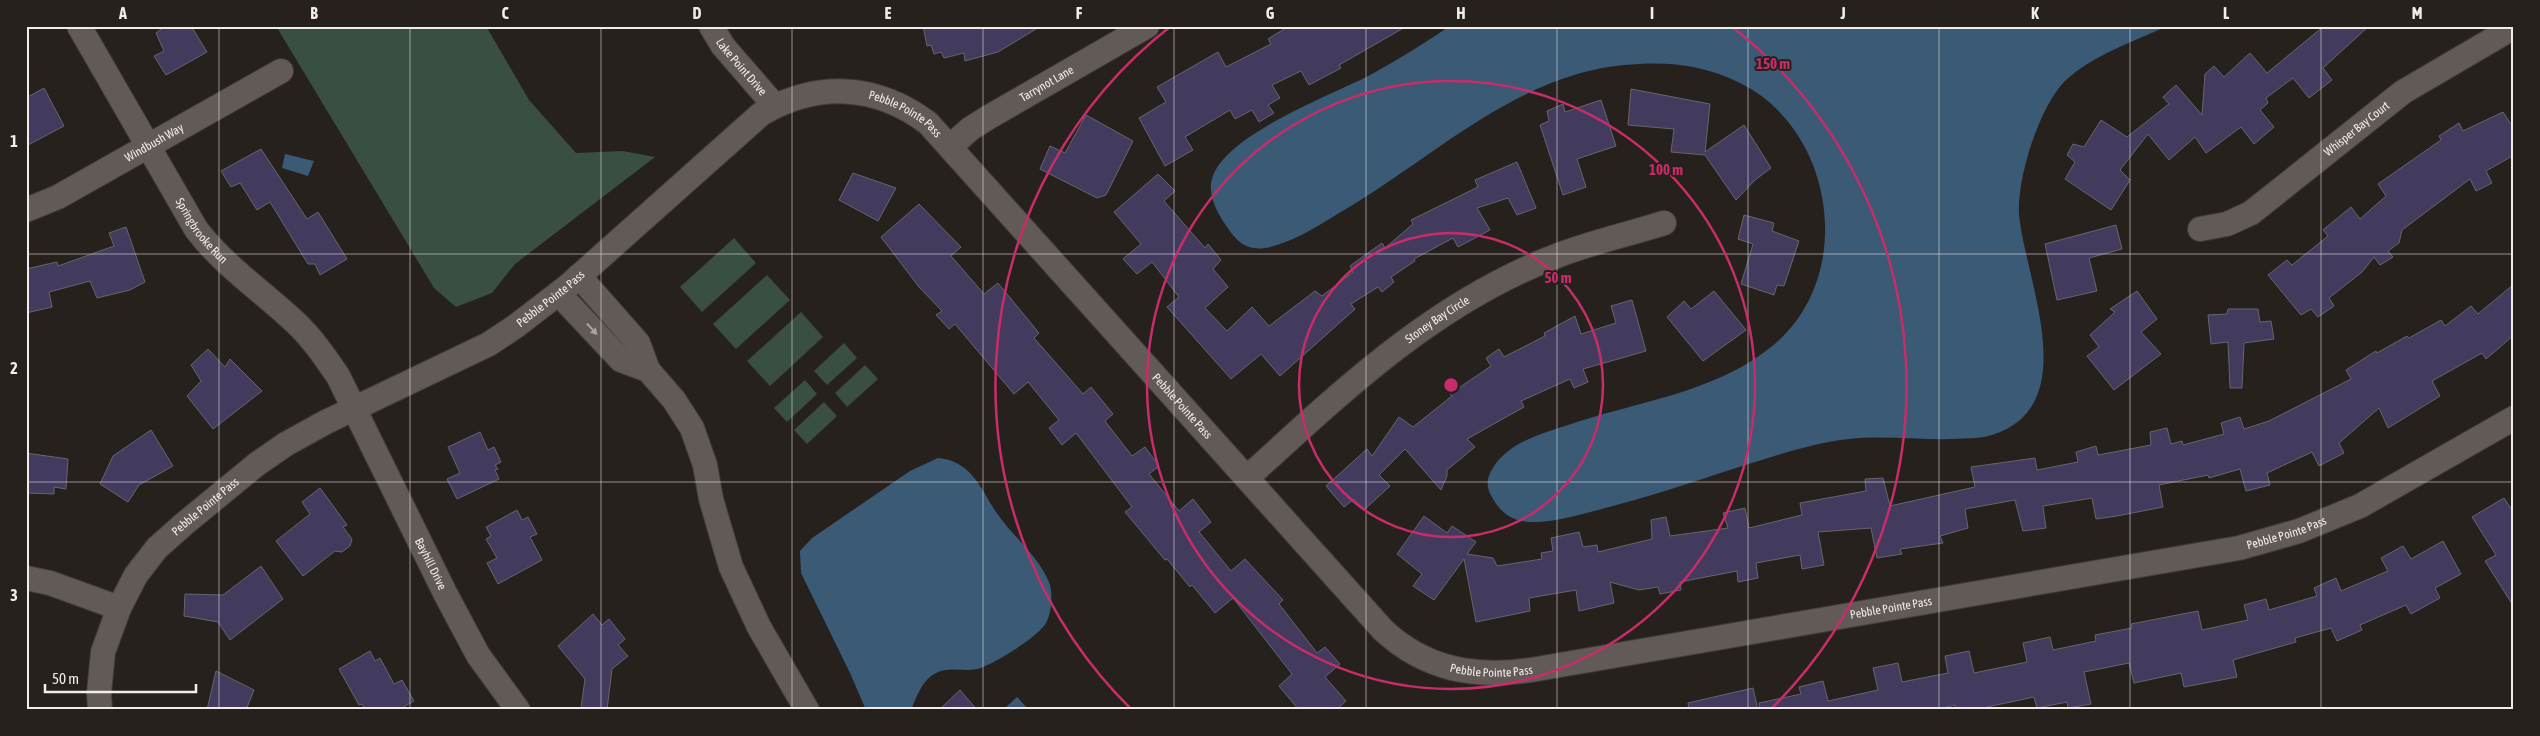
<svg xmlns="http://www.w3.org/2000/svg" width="2540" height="736" font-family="'Asap Condensed',sans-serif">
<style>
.green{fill:#384f41}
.water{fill:#3a5a76}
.building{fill:#433b5e;stroke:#66656c}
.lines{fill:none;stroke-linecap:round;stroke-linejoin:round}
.minor-casing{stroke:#423c3a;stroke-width:26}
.minor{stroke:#625a56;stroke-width:24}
.oneway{fill:#aaa4a0}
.grid{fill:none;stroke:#f1edeb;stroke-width:1;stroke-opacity:0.55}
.ring{fill:none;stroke:#c72d69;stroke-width:2.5}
.labels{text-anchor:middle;stroke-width:4;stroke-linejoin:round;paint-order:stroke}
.street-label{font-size:12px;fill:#f1edeb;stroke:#27211e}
.centre{fill:#c72d69;stroke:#27211e;stroke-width:2.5}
.ring-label{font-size:15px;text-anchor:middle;font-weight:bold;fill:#c72d69;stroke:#27211e;stroke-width:4;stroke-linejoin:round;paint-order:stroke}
.neatline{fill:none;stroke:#f1edeb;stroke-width:2}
.grid-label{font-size:16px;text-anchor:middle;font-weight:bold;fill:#f1edeb}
</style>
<rect width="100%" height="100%" fill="#27211e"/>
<g class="green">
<path d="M276 26H486L529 100 576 153 623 151 655 157 515 264 492 293 456 307 434 288Z"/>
<path d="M734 238 756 263 702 312 680 287Z"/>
<path d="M767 275 790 300 736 349 713 324Z"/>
<path d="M801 312 823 337 770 386 747 361Z"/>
<path d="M844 343 857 358 827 385 814 371Z"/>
<path d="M865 365 878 379 847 407 835 393Z"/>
<path d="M805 380 817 394 787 422 774 408Z"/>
<path d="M824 402 837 416 807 444 794 430Z"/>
</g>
<g class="water">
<path d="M1450 26H2168C2134 41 2093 55 2065 81 2039 107 2017 178 2019 214 2025 280 2085 406 1992 435 1980 439 1966 438 1953 439 1919 440 1883 435 1849 439 1811 443 1772 457 1736 468 1690 483 1645 498 1598 510 1574 516 1547 525 1521 521 1508 518 1498 509 1492 497 1484 484 1488 474 1497 462 1514 441 1541 434 1565 426 1633 402 1713 394 1771 347 1857 279 1836 130 1740 83 1707 67 1676 62 1639 64 1526 68 1443 150 1351 206 1325 221 1299 240 1270 247 1249 252 1238 244 1227 227 1218 214 1207 195 1212 179 1224 134 1333 95 1372 74 1399 59 1425 43 1450 26Z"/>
<path d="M285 154 314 161 308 176 282 168Z"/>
<path d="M938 458C971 461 980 487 996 512 1013 537 1037 554 1049 582 1053 592 1052 613 1046 623 1038 637 993 665 977 669 963 672 949 666 936 673 922 680 917 696 911 710H866L850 673 801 573 800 551 812 538 910 471Z"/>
<path d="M1017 697 1029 710H1003Z"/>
</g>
<g class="building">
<path d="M165 26H191L207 52 166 75 154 56 164 51 156 33Z"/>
<path d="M923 26H1041L998 52 965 61 964 53 944 58 941 52 934 54 931 45 927 46Z"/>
<path d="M1289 26H1407L1339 65 1341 68 1309 85 1301 71 1272 85 1280 98 1268 105 1274 113 1259 122 1252 110 1235 119 1230 110 1185 137 1193 150 1165 166 1139 118 1166 102 1157 87 1218 52 1226 67 1271 44 1268 39Z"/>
<path d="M2324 26H2369L2323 68 2332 80 2309 98 2293 78 2266 98 2268 103 2260 110 2274 127 2254 144 2241 127 2206 153 2195 137 2169 160 2148 134 2120 170 2130 180 2111 210 2065 179 2075 162 2067 155 2073 144 2084 147 2101 120 2127 137 2169 104 2163 97 2176 85 2202 115 2205 74 2214 66 2224 77 2250 53 2267 73Z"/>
<path d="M44 88 64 126 26 146V98Z"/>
<path d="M1631 89 1710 104 1705 152 1744 125 1771 168 1755 180 1736 200 1705 155 1671 152 1674 129 1628 125Z"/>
<path d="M1601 100 1616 146 1577 159 1586 187 1563 195 1540 125 1549 121 1547 111 1563 104 1565 112Z"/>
<path d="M2503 112 2514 129V155L2486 171 2492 183 2476 191 2470 179 2402 230 2399 243 2388 251 2393 257 2380 265 2374 257 2362 272 2329 298 2334 306 2318 317 2311 309 2301 315 2268 275 2287 260 2292 265 2328 236 2323 230 2351 207 2360 219 2386 196 2378 184 2441 140 2439 136 2459 123 2463 131Z"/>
<path d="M1086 115 1133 141 1106 195 1097 198 1040 169 1050 146 1065 153Z"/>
<path d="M261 149 307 219 318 212 347 259 320 275 315 264H308L270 202 257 210 240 183 231 187 221 171Z"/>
<path d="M1517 162 1536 208 1517 215 1508 198 1477 208 1490 230 1458 247 1453 238 1414 259 1415 261 1391 277 1394 282 1382 292 1378 287 1351 304 1355 309 1280 376 1261 354 1231 379 1167 307 1179 297 1152 262 1137 274 1123 259 1141 244 1114 212 1158 174 1175 191 1164 201 1205 248 1208 244 1221 260 1213 269 1228 287 1205 308 1227 331 1252 307 1269 326 1315 291 1322 296 1353 272 1350 266 1382 243 1385 248 1413 224 1411 220 1478 187 1475 180Z"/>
<path d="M853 173 896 188 878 221 839 200Z"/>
<path d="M919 204 961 247 951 256 984 294 998 283 1039 333 1034 338 1083 394 1091 387 1113 414 1105 421 1132 456 1145 447 1159 466 1149 474 1179 511 1193 499 1211 522 1199 532 1231 571 1245 559 1283 600 1279 604 1317 653 1325 647 1340 664 1325 677 1346 701 1336 710H1299L1279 686 1292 674 1233 598 1215 613 1192 585 1190 587 1167 559 1165 560 1125 512 1132 507 1076 433 1062 445 1049 428 1059 420 1028 382 1014 394 955 324 949 329 936 315 942 311 919 287 881 237Z"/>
<path d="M1744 215 1774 223 1772 231 1799 241 1784 286 1777 285 1774 295 1741 284 1753 244 1738 239Z"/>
<path d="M2116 225 2122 249 2089 258 2097 291 2057 300 2045 244Z"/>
<path d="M126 227 145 282 130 290 97 298 90 281 49 292 52 307 26 313V269L57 262 58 266 114 246 109 233Z"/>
<path d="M2514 284V335L2486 359 2482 353 2432 381 2440 396 2388 428 2379 408 2339 443 2344 453 2319 466 2312 452 2267 473 2270 485 2246 491 2240 469 2209 478 2208 475 2159 485 2163 507 2117 516 2096 519 2092 498 2043 506 2046 528 2023 531 2015 500 1965 509 1968 528 1940 536 1943 543 1900 549 1902 554 1877 558 1871 528 1818 532 1824 565 1802 569 1800 555 1756 563 1758 578 1738 582 1737 571 1680 582 1681 590 1660 594 1658 587 1639 590 1610 582 1614 603 1579 611 1576 590 1529 598 1530 611 1476 622 1464 559 1434 600 1413 586 1422 574 1397 554 1424 516 1447 533 1452 526 1476 542 1467 554 1493 558 1497 566 1542 559 1541 553 1553 551 1551 538 1579 532 1583 547 1597 545 1598 552 1652 539 1651 520 1666 517 1670 536 1728 528 1723 513 1745 508 1749 528 1802 515 1800 503 1866 491 1865 479 1883 478 1890 506 1975 487 1971 467 2035 458 2037 470 2078 462 2076 452 2096 446 2098 455 2151 445 2150 432 2167 428 2171 444 2182 441 2183 445 2224 434 2221 423 2240 417 2244 429 2269 421 2351 379 2346 370 2376 351 2377 353 2407 336 2409 338 2441 320 2445 326 2471 306 2478 314Z"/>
<path d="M1714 291 1746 330 1703 361 1667 317 1684 301 1691 309Z"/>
<path d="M2137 291 2157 319 2141 332 2161 354 2114 390 2087 356 2099 347 2090 335 2115 312 2110 309Z"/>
<path d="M1632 300 1646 351 1583 369 1588 382 1574 388 1570 379 1521 401 1524 407 1467 439 1475 447 1447 470V476L1441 490 1405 449 1379 475 1390 486 1364 510 1354 499 1344 507 1326 486 1367 449 1372 456 1399 417 1413 427 1452 396 1450 394 1491 366 1486 358 1499 349 1504 357 1545 336 1544 333 1575 316 1581 334 1616 323 1611 306Z"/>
<path d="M2228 309H2258L2260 322 2271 321 2274 339 2244 343 2242 388H2230L2228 342 2211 344 2208 315 2227 314Z"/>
<path d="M208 349 225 367 230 359 262 391 213 429 187 396 201 381 191 365Z"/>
<path d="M151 430 173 466 139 485 128 502 100 484 113 456Z"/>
<path d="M480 432 488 450 494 447 501 462 495 465 498 469 495 470 499 479 457 499 447 479 460 473 448 447Z"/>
<path d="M26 453 68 459 66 489 54 487V494L26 493Z"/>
<path d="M320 488 347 525 343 527 352 539 350 546 342 552 335 551 303 576 276 541 310 514 302 502Z"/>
<path d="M2504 498 2514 513V607L2485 561 2496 555 2472 517Z"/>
<path d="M517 510 522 520 528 517 537 534 530 537 542 560 498 584 487 563 497 558 486 539 491 536 486 527Z"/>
<path d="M2443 541 2461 574 2435 588 2440 598 2411 614 2406 605 2360 625 2362 630 2337 641 2331 628 2295 638 2296 642 2233 660 2237 677 2184 687 2181 673 2134 683 2129 663 2084 672 2091 704 2068 708 2067 702 2037 708 2034 697 1987 707 1988 710H1956L1955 705 1934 710H1760L1759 703 1801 694 1799 687 1823 681 1828 701 1878 690 1873 668 1898 663 1902 682 1948 673 1945 656 1969 651 1974 673 2027 662 2023 643 2050 637 2053 650 2096 641 2095 635 2132 628 2131 624 2198 611 2202 630 2248 620 2244 605 2266 599 2269 610 2317 596 2314 588 2336 578 2341 591 2388 571 2381 558 2403 546 2411 559Z"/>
<path d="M261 566 283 599 230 640 218 622 184 616 185 594 223 595Z"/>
<path d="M593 614 602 625 609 619 625 639 618 645 628 656 612 669 607 710 581 708 585 679 558 646Z"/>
<path d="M370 651 375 661 380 658 394 684 402 680 414 701 398 710H366L362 704 359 705 339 669Z"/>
<path d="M216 671 254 690 246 710H207Z"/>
<path d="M1753 688 1758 710H1689L1688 703Z"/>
<path d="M960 690 977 710H939Z"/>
</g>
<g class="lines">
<g class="minor-casing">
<g id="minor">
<path id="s1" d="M79 26 196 229C223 265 262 291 295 322 312 338 325 357 338 376L445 593 478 655 518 710"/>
<path id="s2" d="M711 26 723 46 775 106"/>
<path id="s3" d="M950 147 970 129 989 117 1147 26"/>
<path id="s4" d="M26 210 58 197 281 71"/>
<path id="s5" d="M2200 229 2227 224 2251 213 2403 92 2514 27"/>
<path d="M579 276 638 343 648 370 674 400 692 428 705 465 711 499 731 567 759 627 807 710"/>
<path d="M559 294 621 360 648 370"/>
<path id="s6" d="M1247 478C1342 391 1436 301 1559 255 1593 242 1629 234 1664 223"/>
<path d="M26 578 50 583 119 608"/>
<path id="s7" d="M100 710 99 693 103 652 119 608 136 575 157 548 184 524 257 464 286 444 326 422 489 344 516 326 568 286 761 114C817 81 876 84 928 123L1383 630C1426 670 1475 678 1531 670L2239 548 2299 531 2360 506 2514 418"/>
</g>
</g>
<use href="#minor" class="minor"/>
</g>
<defs><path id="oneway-solid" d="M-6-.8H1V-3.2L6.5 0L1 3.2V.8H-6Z" transform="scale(1.25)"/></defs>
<use class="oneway" href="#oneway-solid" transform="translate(592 329) rotate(47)"/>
<path class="grid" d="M219 26V710M410 26V710M601 26V710M792 26V710M983 26V710M1174 26V710M1366 26V710M1557 26V710M1748 26V710M1939 26V710M2130 26V710M2321 26V710M26 254H2514M26 482H2514"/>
<g class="ring">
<circle cx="1451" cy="385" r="152"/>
<circle cx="1451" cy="385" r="304"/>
<path d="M1132 710A455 455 0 0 1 1171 26M1731 26A455 455 0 0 1 1770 710"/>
</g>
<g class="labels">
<g class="street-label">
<text dy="4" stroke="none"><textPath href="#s2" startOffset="51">Lake Point Drive</textPath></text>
<text dy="4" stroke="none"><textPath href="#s3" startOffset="116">Tarrynot Lane</textPath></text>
<text dy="4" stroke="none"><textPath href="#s7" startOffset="1079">Pebble Pointe Pass</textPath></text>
<text dy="4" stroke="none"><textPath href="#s5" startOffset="189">Whisper Bay Court</textPath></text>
<text dy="4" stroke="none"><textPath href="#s4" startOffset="145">Windbush Way</textPath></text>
<text dy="4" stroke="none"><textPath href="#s1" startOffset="239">Springbrooke Run</textPath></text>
<text dy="4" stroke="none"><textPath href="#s7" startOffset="645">Pebble Pointe Pass</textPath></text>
<text dy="4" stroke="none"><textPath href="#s6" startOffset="248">Stoney Bay Circle</textPath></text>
<text dy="4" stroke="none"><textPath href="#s7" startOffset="1484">Pebble Pointe Pass</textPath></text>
<text dy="4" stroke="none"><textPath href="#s7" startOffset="240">Pebble Pointe Pass</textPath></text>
<text dy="4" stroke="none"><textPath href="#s7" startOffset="2712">Pebble Pointe Pass</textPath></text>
<text dy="4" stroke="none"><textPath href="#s1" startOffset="649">Bayhill Drive</textPath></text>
<text dy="4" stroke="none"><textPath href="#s7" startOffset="2309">Pebble Pointe Pass</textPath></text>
<text dy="4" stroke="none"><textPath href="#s7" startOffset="1904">Pebble Pointe Pass</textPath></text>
</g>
</g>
<circle cx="1451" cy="385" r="8" class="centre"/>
<g class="ring-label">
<text x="1773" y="69">150 m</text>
<text x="1666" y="175">100 m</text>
<text x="1558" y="283">50 m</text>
</g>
<rect width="2540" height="736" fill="none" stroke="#27211e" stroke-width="55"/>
<path d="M45 684v8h151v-8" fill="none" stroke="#f1edeb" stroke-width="2.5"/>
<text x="52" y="684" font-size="15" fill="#f1edeb" stroke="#27211e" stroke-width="4" paint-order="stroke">50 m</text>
<rect x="28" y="28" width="2484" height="680" class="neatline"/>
<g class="grid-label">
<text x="123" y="19">A</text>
<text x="314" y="19">B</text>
<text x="505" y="19">C</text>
<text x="697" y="19">D</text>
<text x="888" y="19">E</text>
<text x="1079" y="19">F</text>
<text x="1270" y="19">G</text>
<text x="1461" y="19">H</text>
<text x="1652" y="19">I</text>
<text x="1843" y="19">J</text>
<text x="2035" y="19">K</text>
<text x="2226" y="19">L</text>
<text x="2417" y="19">M</text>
<text x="14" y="147">1</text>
<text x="14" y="374">2</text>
<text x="14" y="601">3</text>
</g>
</svg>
